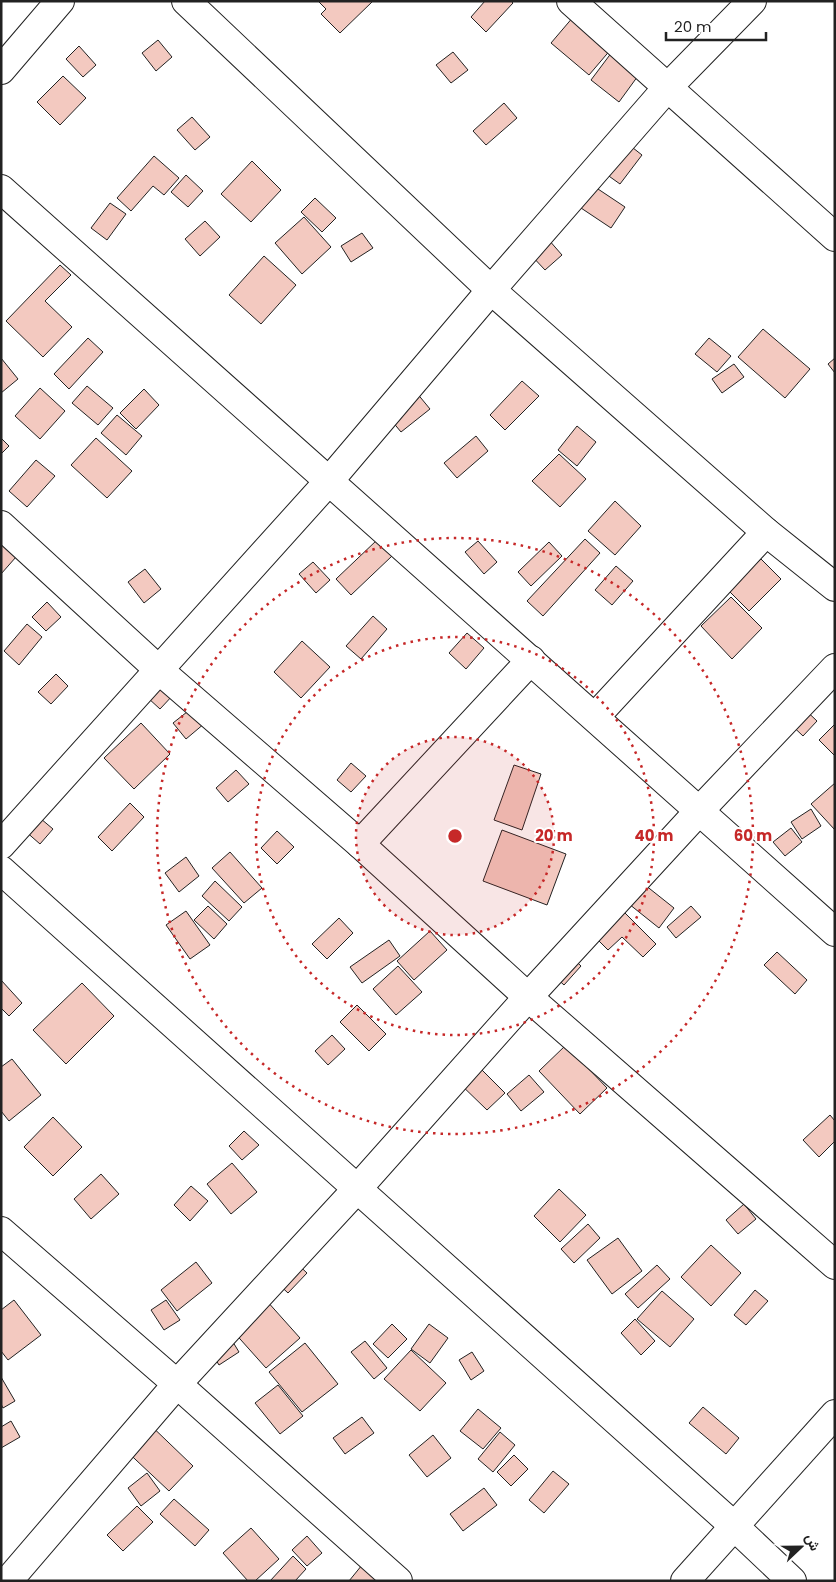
<svg xmlns="http://www.w3.org/2000/svg" width="836" height="1582" font-family="Poppins,Vazirmatn,sans-serif">
<style>
.building{fill:#f3c9c0;stroke:#222}
.lines{fill:none;stroke-linecap:round;stroke-linejoin:round}
.street-casing{stroke:#222;stroke-width:30}
.street{stroke:#fff;stroke-width:28}
.ring{fill:none;stroke:#c62828;stroke-width:2.5;stroke-dasharray:2.5 5}
.centre{fill:#c62828;stroke:#fff;stroke-width:2.5}
.ring-label{font-size:15px;text-anchor:middle;font-weight:bold;fill:#c62828;stroke:#fff;stroke-width:4;stroke-linejoin:round;paint-order:stroke}
</style>
<rect width="100%" height="100%" fill="#fff"/>
<g class="building">
<path d="M318 1H373L340 33 321 14 326 9Z"/>
<path d="M485 1H511L513 3 486 32 471 17Z"/>
<path d="M574 16 612 48 589 75 551 43Z"/>
<path d="M158 40 172 57 156 71 142 53Z"/>
<path d="M79 46 96 65 83 77 66 59Z"/>
<path d="M615 48 643 69 619 102 591 80Z"/>
<path d="M453 52 468 70 451 83 436 65Z"/>
<path d="M63 76 86 98 60 125 37 102Z"/>
<path d="M504 103 517 118 486 145 473 131Z"/>
<path d="M192 117 210 137 195 150 177 130Z"/>
<path d="M628 144 642 155 620 184 606 174Z"/>
<path d="M154 156 179 178 164 195 153 186 131 211 117 198Z"/>
<path d="M252 161 281 190 251 222 221 194Z"/>
<path d="M186 175 203 191 188 207 171 192Z"/>
<path d="M592 185 625 207 611 228 578 206Z"/>
<path d="M315 198 336 218 322 232 301 212Z"/>
<path d="M110 203 126 214 107 240 91 228Z"/>
<path d="M304 217 331 247 302 274 275 243Z"/>
<path d="M205 221 220 237 200 256 185 239Z"/>
<path d="M362 233 373 248 351 262 341 246Z"/>
<path d="M548 239 562 255 545 270 530 254Z"/>
<path d="M264 256 296 285 261 324 229 295Z"/>
<path d="M60 265 71 275 45 301 72 327 43 357 6 321Z"/>
<path d="M763 329 810 369 785 398 738 357Z"/>
<path d="M88 338 103 352 69 389 54 374Z"/>
<path d="M709 338 731 356 717 372 695 354Z"/>
<path d="M1 358 18 379 1 393Z"/>
<path d="M835 358V373L828 364Z"/>
<path d="M734 364 744 377 722 393 712 379Z"/>
<path d="M522 381 539 396 505 430 490 415Z"/>
<path d="M87 386 113 408 98 425 72 403Z"/>
<path d="M40 388 65 411 40 439 15 416Z"/>
<path d="M144 389 159 405 136 429 120 413Z"/>
<path d="M416 392 430 409 401 432 387 415Z"/>
<path d="M117 415 142 436 126 455 101 433Z"/>
<path d="M577 426 596 442 577 466 558 450Z"/>
<path d="M476 436 488 451 457 478 444 463Z"/>
<path d="M1 438 9 446 1 454Z"/>
<path d="M96 438 132 471 107 498 71 465Z"/>
<path d="M559 454 586 479 560 507 532 481Z"/>
<path d="M36 460 55 476 27 507 9 491Z"/>
<path d="M615 501 641 526 615 555 588 531Z"/>
<path d="M585 539 600 553 543 616 527 601Z"/>
<path d="M377 540 392 556 351 595 336 579Z"/>
<path d="M478 541 497 562 484 574 465 552Z"/>
<path d="M549 542 562 556 531 586 518 572Z"/>
<path d="M1 544 16 557 1 574Z"/>
<path d="M761 559 781 579 749 611 729 591Z"/>
<path d="M313 562 330 580 316 593 299 574Z"/>
<path d="M616 566 633 581 612 605 595 590Z"/>
<path d="M145 569 161 589 144 603 128 582Z"/>
<path d="M731 597 762 628 732 659 701 626Z"/>
<path d="M47 602 61 617 46 631 32 617Z"/>
<path d="M373 616 387 629 361 659 346 646Z"/>
<path d="M27 624 42 637 19 665 4 651Z"/>
<path d="M467 633 484 648 466 669 449 653Z"/>
<path d="M302 641 330 667 301 698 274 672Z"/>
<path d="M150 671 174 694 160 709 135 686Z"/>
<path d="M56 674 68 686 51 704 38 692Z"/>
<path d="M798 703 817 721 803 736 784 718Z"/>
<path d="M192 708 205 723 186 739 173 723Z"/>
<path d="M141 723 170 754 134 789 104 758Z"/>
<path d="M835 724V756L819 740Z"/>
<path d="M351 763 366 776 351 792 337 780Z"/>
<path d="M514 765 541 774 522 830 494 820Z"/>
<path d="M236 770 249 784 228 802 216 788Z"/>
<path d="M835 783V830L811 804Z"/>
<path d="M130 803 144 817 112 851 98 837Z"/>
<path d="M28 808 53 829 40 844 16 823Z"/>
<path d="M811 809 821 826 802 839 791 822Z"/>
<path d="M791 828 802 842 785 856 773 842Z"/>
<path d="M502 830 566 854 547 905 483 881Z"/>
<path d="M277 831 294 847 277 864 261 848Z"/>
<path d="M230 852 262 888 244 903 212 868Z"/>
<path d="M186 857 199 876 179 892 165 873Z"/>
<path d="M215 881 242 907 229 921 202 896Z"/>
<path d="M640 881 674 908 659 928 624 900Z"/>
<path d="M208 906 227 924 214 939 194 920Z"/>
<path d="M618 906 656 944 643 957 622 937 608 950 591 933Z"/>
<path d="M691 906 701 917 676 938 667 927Z"/>
<path d="M186 911 210 945 190 959 166 925Z"/>
<path d="M339 918 353 933 327 959 312 944Z"/>
<path d="M430 931 447 950 414 980 397 961Z"/>
<path d="M389 940 400 956 362 983 350 967Z"/>
<path d="M560 946 581 966 564 985 542 965Z"/>
<path d="M777 952 807 980 795 994 764 965Z"/>
<path d="M398 966 422 992 396 1015 373 989Z"/>
<path d="M1 980 22 1003 9 1016 1 1008Z"/>
<path d="M82 983 114 1016 66 1064 33 1030Z"/>
<path d="M357 1005 386 1034 369 1051 340 1022Z"/>
<path d="M332 1035 345 1049 328 1065 315 1051Z"/>
<path d="M566 1045 607 1088 580 1114 539 1071Z"/>
<path d="M12 1059 41 1095 9 1121 1 1111V1067Z"/>
<path d="M473 1061 505 1093 487 1110 455 1079Z"/>
<path d="M529 1075 544 1092 521 1111 507 1094Z"/>
<path d="M830 1115 835 1121V1141L819 1157 803 1140Z"/>
<path d="M53 1117 82 1147 53 1176 24 1147Z"/>
<path d="M244 1131 259 1145 242 1160 229 1146Z"/>
<path d="M232 1163 257 1192 231 1214 207 1184Z"/>
<path d="M101 1174 119 1194 91 1219 74 1199Z"/>
<path d="M191 1186 208 1201 190 1221 174 1205Z"/>
<path d="M559 1189 586 1215 560 1242 534 1216Z"/>
<path d="M744 1204 756 1219 738 1234 726 1220Z"/>
<path d="M588 1224 600 1238 574 1263 561 1249Z"/>
<path d="M618 1238 642 1271 612 1294 587 1260Z"/>
<path d="M711 1245 741 1273 711 1306 681 1277Z"/>
<path d="M291 1258 307 1273 288 1293 272 1278Z"/>
<path d="M196 1262 212 1283 177 1311 161 1290Z"/>
<path d="M657 1265 670 1279 638 1308 625 1294Z"/>
<path d="M755 1290 768 1301 746 1325 734 1315Z"/>
<path d="M662 1291 694 1319 670 1347 637 1319Z"/>
<path d="M14 1300 41 1335 8 1360 1 1351V1310Z"/>
<path d="M166 1300 180 1320 164 1330 151 1310Z"/>
<path d="M266 1300 300 1338 266 1368 232 1330Z"/>
<path d="M635 1319 655 1341 641 1355 621 1333Z"/>
<path d="M392 1324 407 1339 388 1358 373 1344Z"/>
<path d="M429 1324 448 1338 430 1363 411 1349Z"/>
<path d="M228 1334 239 1352 219 1365 208 1347Z"/>
<path d="M365 1341 387 1368 374 1379 351 1352Z"/>
<path d="M305 1343 338 1384 302 1412 269 1372Z"/>
<path d="M411 1350 446 1383 420 1411 384 1379Z"/>
<path d="M472 1352 484 1371 471 1380 459 1360Z"/>
<path d="M1 1377 15 1401 3 1408 1 1404Z"/>
<path d="M278 1385 303 1416 280 1434 255 1403Z"/>
<path d="M703 1407 739 1438 726 1454 689 1423Z"/>
<path d="M478 1409 501 1428 483 1449 460 1431Z"/>
<path d="M362 1417 374 1433 345 1454 333 1438Z"/>
<path d="M143 1418 193 1466 169 1491 119 1444Z"/>
<path d="M11 1421 20 1437 1 1448V1427Z"/>
<path d="M500 1432 515 1445 493 1472 478 1459Z"/>
<path d="M433 1435 451 1458 427 1477 409 1455Z"/>
<path d="M514 1455 528 1469 511 1486 497 1472Z"/>
<path d="M553 1471 569 1484 544 1513 529 1500Z"/>
<path d="M147 1473 160 1491 141 1506 128 1488Z"/>
<path d="M484 1488 497 1505 463 1531 450 1514Z"/>
<path d="M174 1499 209 1530 195 1546 160 1514Z"/>
<path d="M137 1506 153 1522 123 1551 107 1535Z"/>
<path d="M251 1528 279 1559 255 1581H248L223 1553Z"/>
<path d="M307 1536 322 1553 307 1566 292 1550Z"/>
<path d="M293 1556 306 1569 295 1581H270Z"/>
<path d="M362 1565 382 1581H349Z"/>
</g>
<g class="lines">
<g class="street-casing">
<g id="street">
<path d="M186 1 491 290 766 532 835 587"/>
<path d="M571 1 835 237"/>
<path d="M1 70 60 1"/>
<path d="M1 189 835 932"/>
<path d="M1 525 159 670 360 844 528 997 835 1265"/>
<path d="M595 717 766 532"/>
<path d="M360 844 531 660"/>
<path d="M1 845 329 481 491 290 667 88 752 1"/>
<path d="M1 870 733 1525 792 1581"/>
<path d="M1 1231 177 1384 398 1581"/>
<path d="M8 1581 177 1384 357 1189 528 997 700 810 835 668"/>
<path d="M685 1581 835 1414"/>
</g>
</g>
<use href="#street" class="street"/>
</g>
<circle cx="455" cy="836" r="99" fill="#c62828" fill-opacity=".12"/>
<g class="ring">
<circle cx="455" cy="836" r="99"/>
<circle cx="455" cy="836" r="199"/>
<circle cx="455" cy="836" r="298"/>
</g>
<circle cx="455" cy="836" r="8" class="centre"/>
<g class="ring-label">
<text x="554" y="841">20 m</text>
<text x="654" y="841">40 m</text>
<text x="753" y="841">60 m</text>
</g>
<rect width="836" height="1582" fill="none" stroke="#222222" stroke-width="5"/>
<g transform="translate(801 1547) rotate(68)" stroke="#ffffff" stroke-width="4" paint-order="stroke">
<path d="M0-4L9 19L0 12L-9 19Z" fill="#222222"/>
<text y="-8" font-size="14" font-weight="bold" text-anchor="middle" fill="#222222">ش</text>
</g>
<path d="M666 32v8h100v-8" fill="none" stroke="#222222" stroke-width="2.5"/>
<text x="674" y="32" font-size="15" fill="#222222" stroke="#ffffff" stroke-width="4" paint-order="stroke">20 m</text>
</svg>
